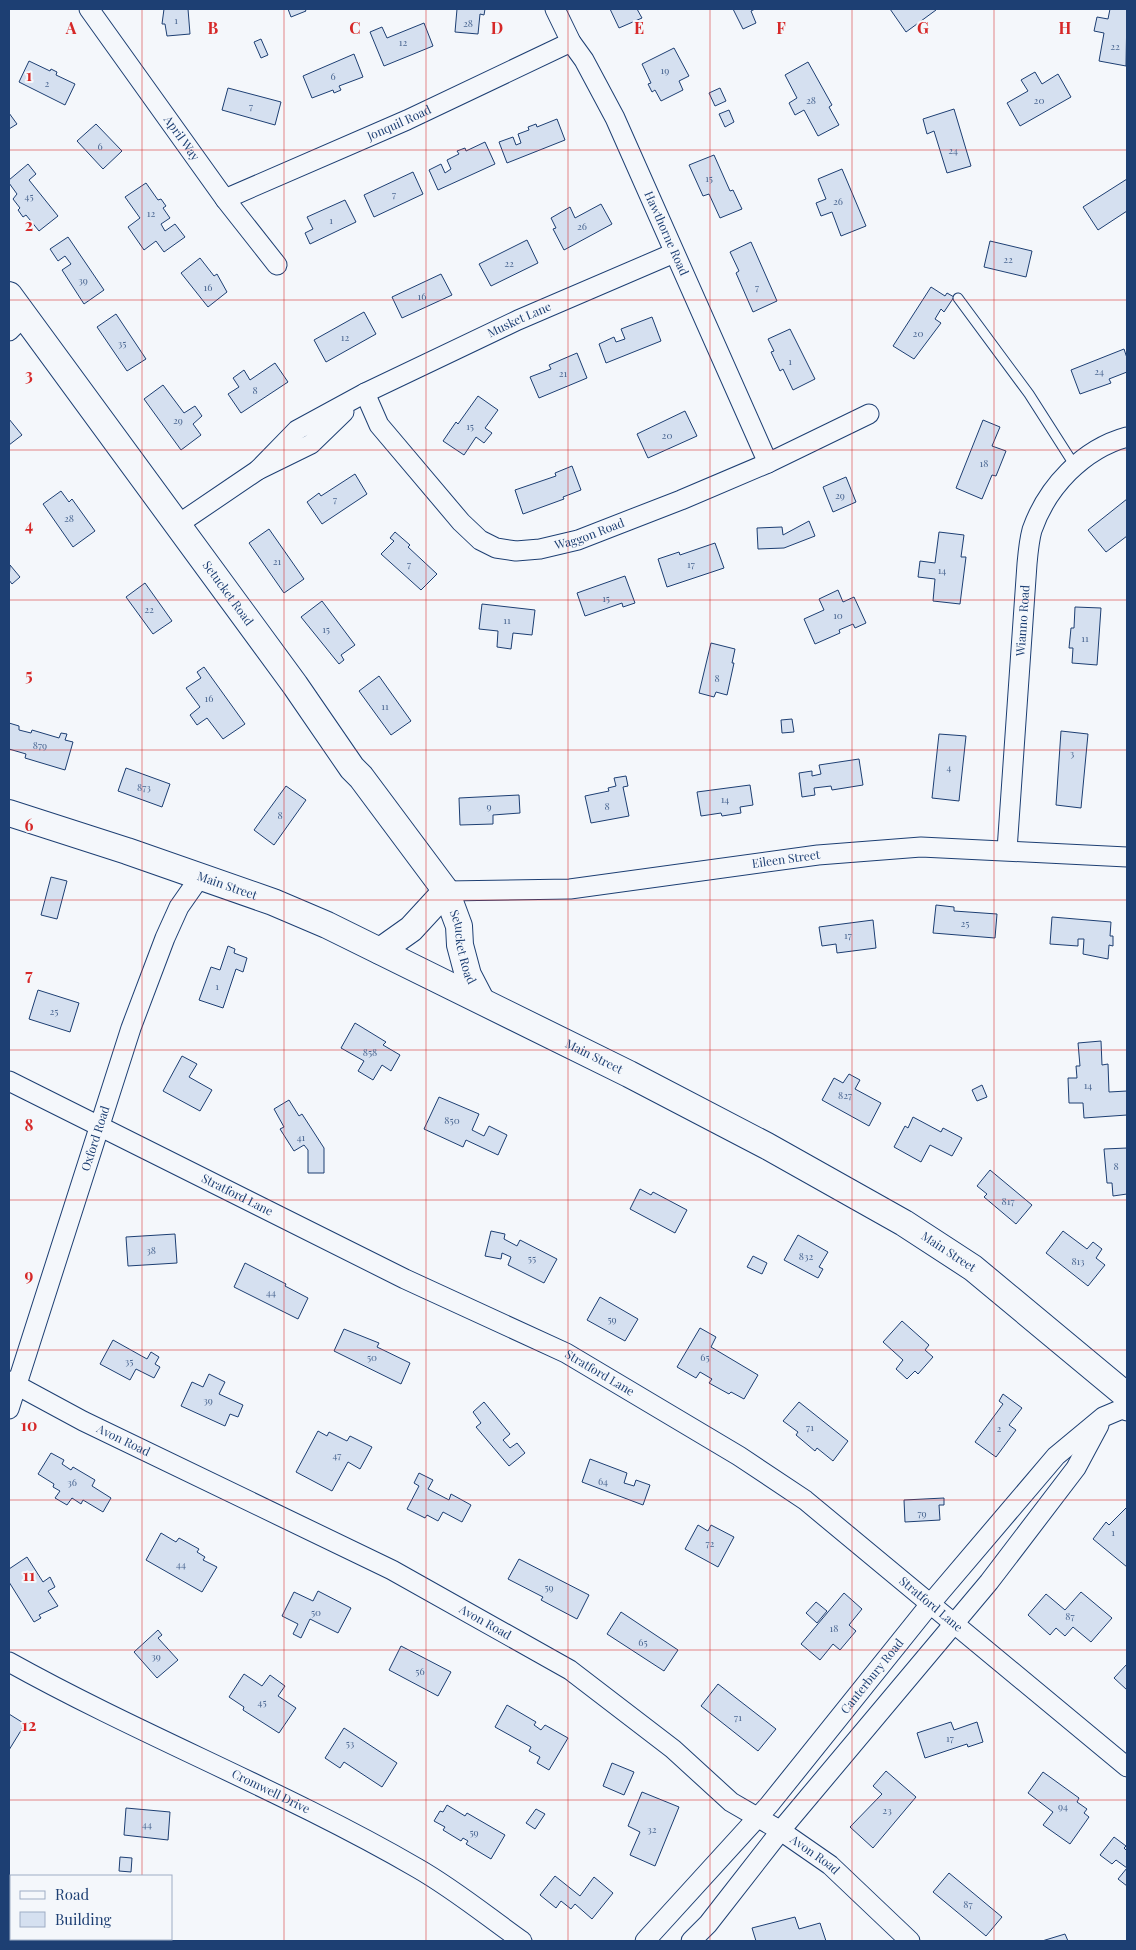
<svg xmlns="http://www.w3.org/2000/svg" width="1136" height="1950" font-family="'Playfair Display',serif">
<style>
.building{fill:#d5e0f0;stroke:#1d3f73}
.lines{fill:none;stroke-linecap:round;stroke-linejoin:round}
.lane-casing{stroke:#1d3f73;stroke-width:11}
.street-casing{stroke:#1d3f73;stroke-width:21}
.secondary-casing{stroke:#1d3f73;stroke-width:28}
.lane{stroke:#f4f7fb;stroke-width:9}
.street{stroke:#f4f7fb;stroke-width:19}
.secondary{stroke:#f4f7fb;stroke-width:26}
.grid{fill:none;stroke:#d62828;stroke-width:1;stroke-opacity:0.55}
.labels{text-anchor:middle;stroke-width:4;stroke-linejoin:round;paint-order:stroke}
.number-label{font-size:10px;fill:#4b6792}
.street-label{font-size:12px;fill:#1d3f73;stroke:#f4f7fb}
.grid-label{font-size:16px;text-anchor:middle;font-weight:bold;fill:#d62828;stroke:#f4f7fb;stroke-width:4;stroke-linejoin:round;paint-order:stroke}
</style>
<rect width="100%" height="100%" fill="#f4f7fb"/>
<g class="building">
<path d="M164 9H188L190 34 167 36 165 24H162Z"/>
<path d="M288 9H305L306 11 291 17Z"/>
<path d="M457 9H485L484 15 480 14 478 34 455 32Z"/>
<path d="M610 9H637L642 18 619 28Z"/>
<path d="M733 9H755L751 11 756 23 743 29Z"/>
<path d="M890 9H935L936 10 906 32Z"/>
<path d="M1110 9H1127L1126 66 1099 61 1104 33 1094 31 1097 17 1108 19Z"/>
<path d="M424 23 433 46 384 66 370 32 382 27 387 38Z"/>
<path d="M261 39 268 55 261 58 254 42Z"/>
<path d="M674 48 689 76 679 81 683 90 661 101 655 90 652 92 648 84 651 83 642 64Z"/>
<path d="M354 54 363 77 339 86 341 90 334 93 333 90 312 98 303 76Z"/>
<path d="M29 61 50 71 51 69 57 72 56 75 75 84 65 105 19 82Z"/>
<path d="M808 62 832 105 829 107 839 125 818 136 804 110 795 115 789 103 797 98 785 75Z"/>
<path d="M1035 72 1042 84 1058 74 1071 97 1020 126 1007 103 1028 91 1021 80Z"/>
<path d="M228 88 281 102 275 125 222 110Z"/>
<path d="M720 88 726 101 715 106 709 93Z"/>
<path d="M954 109 971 166 947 173 934 131 927 134 923 119Z"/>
<path d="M729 110 734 122 725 127 719 114Z"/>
<path d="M9 113 17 124 9 129Z"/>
<path d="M557 119 565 140 507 163 499 142 513 137 516 145 521 143 518 134 529 130 528 127 536 124 537 127Z"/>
<path d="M96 124 122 151 103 169 77 141Z"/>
<path d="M485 142 495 164 438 190 429 170 441 164 445 173 451 169 447 160 459 154 457 151 465 148 466 151Z"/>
<path d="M714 155 730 191 733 190 742 209 720 218 709 194 703 196 689 165Z"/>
<path d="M28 164 36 174 29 180 58 216 39 231 26 215 23 217 18 210 20 208 13 199 17 194 9 183V180Z"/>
<path d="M842 169 866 226 841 236 832 212 821 216 816 203 826 199 818 179Z"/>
<path d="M413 172 423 194 374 217 364 195Z"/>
<path d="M1127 179V211L1098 230 1083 207Z"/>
<path d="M146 183 158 200 161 199 166 206 163 208 170 218 161 224 165 231 175 224 185 237 164 252 156 241 144 250 128 227 140 218 125 197Z"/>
<path d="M345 200 356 222 310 244 305 233 313 229 307 217Z"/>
<path d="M601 204 612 224 564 250 553 229 556 228 551 218 570 207 575 218Z"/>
<path d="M68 237 104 290 84 304 62 270 71 264 65 256 58 261 50 249Z"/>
<path d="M527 240 538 263 491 286 479 264Z"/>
<path d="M990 241 1032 251 1026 277 984 267Z"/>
<path d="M751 242 777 301 753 312 736 273 739 271 730 252Z"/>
<path d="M200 258 214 276 217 274 227 292 208 307 181 273Z"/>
<path d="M441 274 452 295 402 318 392 297Z"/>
<path d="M931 287 945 296 947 293 954 297 944 312 941 309 935 319 941 323 914 359 893 346Z"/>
<path d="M364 312 376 334 326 362 314 340Z"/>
<path d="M116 314 146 359 127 371 97 327Z"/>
<path d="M652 317 661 341 606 363 599 344 614 337 616 342 625 339 621 329Z"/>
<path d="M790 329 815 379 793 390 783 369 780 371 771 352 774 351 768 339Z"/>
<path d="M1124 349 1127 358V372L1109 379 1111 383 1080 394 1071 370Z"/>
<path d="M577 353 587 378 539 398 530 377 551 369 549 365Z"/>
<path d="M275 363 288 382 241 413 228 394 239 387 233 378 244 370 250 380Z"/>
<path d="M163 385 184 413 195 406 202 416 193 424 201 435 181 450 144 399Z"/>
<path d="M478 396 498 410 485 428 492 433 484 443 476 437 464 455 443 441 456 422 458 424Z"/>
<path d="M685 411 697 436 648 458 637 434Z"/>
<path d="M9 419 22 435 9 445Z"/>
<path d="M983 420 1000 427 992 446 1006 451 996 476 992 475 982 499 956 488Z"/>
<path d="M572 466 581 490 563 497 564 499 523 514 515 490 556 476 555 473Z"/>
<path d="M355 474 367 494 322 524 307 502 319 493 321 496Z"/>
<path d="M846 477 856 502 833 512 823 487Z"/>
<path d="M61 491 69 502 72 499 95 531 73 547 43 504Z"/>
<path d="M1127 499V536L1106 552 1088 530Z"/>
<path d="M809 521 815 536 784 548 758 549 757 528 782 527 783 535Z"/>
<path d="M269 529 304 579 284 593 249 543Z"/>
<path d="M395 532 410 545 408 547 437 574 421 590 381 554 394 541 390 538Z"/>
<path d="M939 532 964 535 961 557H966L960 604 933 601 935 579 918 577 920 561 935 563Z"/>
<path d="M715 543 724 568 667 587 658 559 679 552 680 555Z"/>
<path d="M10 565 20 577 12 584 9 580Z"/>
<path d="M625 576 635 603 623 607 622 603 585 616 577 593Z"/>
<path d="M145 583 172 621 153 634 126 597Z"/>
<path d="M838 590 843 602 854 597 866 623 855 628 853 624 839 630 840 633 815 644 804 619 824 610 819 599Z"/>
<path d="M322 601 355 645 341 655 344 660 339 664 301 617Z"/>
<path d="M482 604 535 610 532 635 513 633 511 649 497 647 498 631 479 629Z"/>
<path d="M1075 607 1101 608 1097 665 1072 663 1073 648H1069L1071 628H1074Z"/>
<path d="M711 643 735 649 732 663H734L727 695 716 692 714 697 699 693Z"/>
<path d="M204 667 245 724 223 739 207 718 197 725 190 715 200 707 186 688 201 678 197 672Z"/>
<path d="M379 676 411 721 391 735 359 691Z"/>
<path d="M792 719 794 732 782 733 781 720Z"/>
<path d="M9 723 19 726V730L31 733 32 730 59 738 61 733 67 734 65 740 73 742 65 770 25 758 26 754 9 749Z"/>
<path d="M1061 731 1088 734 1081 808 1056 805Z"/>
<path d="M939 734 966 736 959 801 932 798Z"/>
<path d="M859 759 863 785 832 790 831 786 814 788 815 795 802 797 799 773 812 771V776L821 774 819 765Z"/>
<path d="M126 768 170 784 162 807 118 791Z"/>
<path d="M626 776 628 786 623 787 629 816 591 823 585 796 609 791 608 788 616 786 614 778Z"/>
<path d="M750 785 753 805 740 807 741 813 722 816 721 813 701 816 697 792Z"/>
<path d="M286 786 306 800 274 845 254 830Z"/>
<path d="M519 795 520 813 493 815V824L460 825 459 798Z"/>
<path d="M51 877 67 881 57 919 41 915Z"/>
<path d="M936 905 954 907V911L997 914 995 938 933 933Z"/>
<path d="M1052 917 1111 922 1110 936H1113V946L1109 945 1108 959 1083 954 1084 939H1078V946L1050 944Z"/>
<path d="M873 920 876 948 837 953 836 944 822 946 819 927Z"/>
<path d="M228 946 235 949 234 953 247 958 243 972 236 969 223 1008 199 1000 211 967 220 970Z"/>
<path d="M38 990 79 1003 70 1032 29 1019Z"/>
<path d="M355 1023 386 1042 383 1045 400 1055 391 1071 382 1065 373 1080 358 1071 364 1061 341 1048Z"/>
<path d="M1101 1041 1102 1065 1108 1064 1109 1092 1127 1091V1115L1084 1118 1083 1103H1069L1068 1078H1077L1076 1066H1080L1078 1043Z"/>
<path d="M182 1056 197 1064 189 1077 212 1090 200 1111 163 1091Z"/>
<path d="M849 1074 860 1080 855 1089 881 1103 869 1126 822 1100 834 1078 843 1083Z"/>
<path d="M982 1085 987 1097 977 1101 972 1090Z"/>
<path d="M439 1097 479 1114 472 1130 484 1136 489 1126 507 1135 498 1155 466 1140 463 1147 424 1129Z"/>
<path d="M289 1100 299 1116 302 1114 324 1148V1173H308V1150L304 1145 294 1151 280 1129 284 1127 274 1109Z"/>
<path d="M913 1117 941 1132 943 1128 962 1138 952 1156 930 1145 921 1162 894 1147 905 1126 908 1128Z"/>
<path d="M1127 1148V1194L1113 1196 1112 1183H1107L1104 1149Z"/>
<path d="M990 1170 1032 1205 1016 1224 984 1197 987 1194 977 1186Z"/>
<path d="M640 1189 651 1195 653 1192 687 1210 675 1233 630 1209Z"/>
<path d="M491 1231 505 1234 504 1239 517 1246 520 1240 557 1259 544 1283 508 1265 511 1257 502 1253 501 1259 485 1256Z"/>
<path d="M1063 1231 1087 1249 1093 1242 1102 1249 1096 1258 1105 1265 1088 1286 1046 1253Z"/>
<path d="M175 1234 177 1263 128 1266 126 1237Z"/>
<path d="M798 1235 828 1252 819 1267 823 1269 818 1278 784 1260Z"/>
<path d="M753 1256 767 1263 762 1274 747 1267Z"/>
<path d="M245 1263 286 1284 285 1286 308 1298 298 1319 234 1287Z"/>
<path d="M600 1297 638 1319 625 1341 587 1320Z"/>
<path d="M902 1321 929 1345 925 1350 933 1357 918 1374 915 1371 907 1379 896 1369 903 1360 883 1342Z"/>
<path d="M700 1328 716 1337 711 1347 758 1375 744 1399 731 1392 729 1394 709 1383 712 1379 700 1372 696 1378 677 1367Z"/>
<path d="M344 1329 379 1343 377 1347 410 1363 401 1384 334 1351Z"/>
<path d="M113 1340 147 1359 151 1352 159 1357 155 1364 160 1367 154 1378 136 1369 130 1380 100 1364Z"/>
<path d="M209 1374 225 1382 219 1394 243 1405 238 1417 230 1414 225 1426 181 1406 192 1382 203 1387Z"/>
<path d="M1003 1394 1022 1408 1009 1425 1016 1430 996 1457 975 1442 1003 1404 999 1401Z"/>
<path d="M484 1402 510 1434 503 1440 510 1448 517 1443 525 1453 509 1466 476 1427 481 1423 473 1412Z"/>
<path d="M799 1402 848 1441 833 1461 817 1448 815 1451 796 1435 798 1432 783 1421Z"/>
<path d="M318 1431 327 1436 329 1432 347 1441 350 1436 372 1447 360 1469 348 1462 332 1491 296 1472Z"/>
<path d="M51 1453 64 1460 62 1464 71 1470 73 1467 95 1480 92 1486 111 1498 103 1512 83 1500 81 1504 72 1498 67 1505 55 1498 60 1491 53 1487 54 1484 38 1474Z"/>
<path d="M590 1459 627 1473 624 1483 634 1486 636 1480 650 1485 643 1505 582 1482Z"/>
<path d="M419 1473 433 1480 428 1489 449 1500 451 1494 471 1505 462 1522 443 1512 438 1521 427 1515 425 1518 407 1509 419 1486 414 1483Z"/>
<path d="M944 1498V1505H939L940 1520 905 1522 904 1500Z"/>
<path d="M1127 1507V1567L1093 1539 1106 1522 1109 1525Z"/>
<path d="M698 1525 708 1531 711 1525 734 1537 718 1567 685 1549Z"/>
<path d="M161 1533 176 1542 179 1538 199 1549 197 1552 205 1557 203 1560 217 1567 202 1592 146 1560Z"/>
<path d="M27 1557 43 1582 50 1577 55 1587 48 1591 58 1606 39 1615 41 1618 34 1622 9 1582V1569Z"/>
<path d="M519 1559 589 1595 577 1619 541 1600 543 1597 508 1579Z"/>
<path d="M318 1591 351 1608 338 1633 310 1619 301 1638 293 1634 298 1624 282 1616 294 1592 313 1601Z"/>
<path d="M1081 1592 1112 1618 1091 1642 1073 1627 1065 1636 1056 1628 1050 1635 1028 1615 1046 1594 1065 1610Z"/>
<path d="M844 1593 862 1609 849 1625 856 1631 840 1650 833 1644 820 1660 801 1644Z"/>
<path d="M816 1602 827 1611 817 1623 806 1613Z"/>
<path d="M621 1612 678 1650 664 1671 607 1634Z"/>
<path d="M158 1630 162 1635 158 1638 178 1660 157 1678 134 1652Z"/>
<path d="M401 1646 451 1672 438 1696 389 1670Z"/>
<path d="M1127 1664V1690L1114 1678Z"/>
<path d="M244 1674 262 1686 270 1675 285 1686 278 1696 296 1708 279 1733 243 1710 244 1707 229 1697Z"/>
<path d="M718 1684 776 1729 758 1751 701 1706Z"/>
<path d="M507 1705 536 1722 534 1725 541 1730 545 1725 568 1738 549 1770 537 1763 540 1757 529 1751 531 1747 495 1727Z"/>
<path d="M9 1714 25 1724 9 1750Z"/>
<path d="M951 1722 954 1730 977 1722 983 1742 968 1747 967 1744 925 1758 917 1733Z"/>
<path d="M344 1728 397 1763 382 1787 344 1762 340 1768 325 1758Z"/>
<path d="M612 1763 634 1772 624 1795 603 1786Z"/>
<path d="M886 1771 916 1797 873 1848 850 1827 882 1794 873 1786Z"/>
<path d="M1043 1772 1079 1798 1077 1802 1087 1809 1084 1813 1089 1817 1070 1844 1043 1825 1053 1812 1028 1793Z"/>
<path d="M642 1792 679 1807 655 1866 630 1855 640 1832 628 1826Z"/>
<path d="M447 1805 465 1816 467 1813 505 1835 491 1859 466 1844 468 1841 463 1838 461 1841 443 1830 445 1827 434 1821 440 1811 443 1812Z"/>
<path d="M126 1808 170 1812 168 1840 124 1835Z"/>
<path d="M536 1809 545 1814 535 1829 526 1823Z"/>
<path d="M1114 1837 1126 1846 1124 1848 1127 1851V1886L1118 1879 1127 1868 1116 1860 1112 1864 1100 1855Z"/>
<path d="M120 1857 132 1858 131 1872 119 1871Z"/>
<path d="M949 1873 1002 1917 986 1936 933 1892Z"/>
<path d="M555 1876 580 1896 594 1877 613 1893 592 1919 575 1904 571 1909 561 1901 556 1908 540 1895Z"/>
<path d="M795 1917 799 1929 820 1923 826 1941H756L752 1928Z"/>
<path d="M1065 1934 1068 1941H1042Z"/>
</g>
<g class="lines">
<g class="lane-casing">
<path id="lane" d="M958 298 1029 394 1075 466"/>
</g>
<g class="street-casing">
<g id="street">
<path id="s1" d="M89 9 225 199 277 265"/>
<path id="s2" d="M555 9 571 42 584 60 615 118 768 463"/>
<path id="s3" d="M225 199 407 120 571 42"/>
<path d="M9 331 24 316"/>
<path id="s4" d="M365 393 379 425 461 522 480 540 496 548 516 551 540 549 578 540 681 500 768 463 869 414"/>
<path id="s5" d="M258 470 297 430 365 393 518 320 674 253"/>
<path d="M177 525 258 470 311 444 344 412"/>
<path id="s6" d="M1007 850 1027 564C1028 553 1029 541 1032 530 1047 487 1083 449 1127 437"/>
<path id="s7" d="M446 891 570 889 818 855 921 847 1127 857"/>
<path id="s8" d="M9 1081 405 1279 566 1353 739 1456 805 1500 1127 1767"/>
<path id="s9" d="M9 1381 83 1421 392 1570 570 1670 673 1749 731 1802 781 1831 830 1865 910 1941"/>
<path id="s10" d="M9 1409 131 1028 165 938 179 907 200 877"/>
<path id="s11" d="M9 1662C142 1736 286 1792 417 1868 454 1889 488 1917 522 1941"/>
<path id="s12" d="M645 1941 769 1805 931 1603 1056 1456 1103 1417 1122 1409 1127 1411"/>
<path d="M691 1941 708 1924 786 1824 989 1582 1076 1468 1099 1425"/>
</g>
</g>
<g class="secondary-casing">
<g id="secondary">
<path id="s13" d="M9 295 295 685 352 768 361 777 446 891 459 926 460 945 468 975 481 1000"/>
<path id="s14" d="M9 813 127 851 273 902 327 925 629 1074 767 1146 904 1223 973 1268 1127 1396"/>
<path d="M380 951 411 929 446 891"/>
</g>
</g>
<use href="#lane" class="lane"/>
<use href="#street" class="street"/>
<use href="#secondary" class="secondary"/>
</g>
<path class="grid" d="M142 9V1876M284 9V1941M426 9V1941M568 9V1941M710 9V1941M852 9V1941M994 9V1941M9 150H1127M9 300H1127M9 450H1127M9 600H1127M9 750H1127M9 900H1127M9 1050H1127M9 1200H1127M9 1350H1127M9 1500H1127M9 1650H1127M9 1800H1127M142 1939V1941"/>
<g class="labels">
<g class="number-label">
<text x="176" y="24">1</text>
<text x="468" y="27">28</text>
<text x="403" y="46">12</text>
<text x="1115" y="50">22</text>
<text x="665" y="74">19</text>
<text x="333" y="80">6</text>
<text x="47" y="87">2</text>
<text x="811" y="104">28</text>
<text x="1039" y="104">20</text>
<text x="251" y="110">7</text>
<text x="100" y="150">6</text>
<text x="953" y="154">24</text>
<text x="709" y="182">15</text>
<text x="394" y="198">7</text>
<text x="29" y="200">45</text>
<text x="838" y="205">26</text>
<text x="151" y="217">12</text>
<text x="331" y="224">1</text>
<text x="582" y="230">26</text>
<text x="1008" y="263">22</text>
<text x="509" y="267">22</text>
<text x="83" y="284">39</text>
<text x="208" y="291">16</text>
<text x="757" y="291">7</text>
<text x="422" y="300">16</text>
<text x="918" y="337">20</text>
<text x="345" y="341">12</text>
<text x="122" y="347">35</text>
<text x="790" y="365">1</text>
<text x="1099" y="375">24</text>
<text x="563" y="377">21</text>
<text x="255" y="394">8</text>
<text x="178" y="424">29</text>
<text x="470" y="430">15</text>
<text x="667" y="439">20</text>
<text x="984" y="467">18</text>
<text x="840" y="499">29</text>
<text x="335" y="503">7</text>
<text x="69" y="522">28</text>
<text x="277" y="565">21</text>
<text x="409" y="568">7</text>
<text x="691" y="568">17</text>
<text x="942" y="574">14</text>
<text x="606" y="602">15</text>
<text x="149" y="613">22</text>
<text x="838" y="619">10</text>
<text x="507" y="624">11</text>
<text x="326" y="633">15</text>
<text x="1085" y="642">11</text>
<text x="717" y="682">8</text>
<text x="209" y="702">16</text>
<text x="385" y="710">11</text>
<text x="40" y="749">879</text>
<text x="1072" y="757">3</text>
<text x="949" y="771">4</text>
<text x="144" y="791">873</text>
<text x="725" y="803">14</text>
<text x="489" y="810">9</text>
<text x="607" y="810">8</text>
<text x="280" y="819">8</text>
<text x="965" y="927">25</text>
<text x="848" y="939">17</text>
<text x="217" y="990">1</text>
<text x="54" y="1015">25</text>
<text x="370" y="1056">858</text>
<text x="1088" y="1089">14</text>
<text x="845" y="1099">827</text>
<text x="452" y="1124">850</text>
<text x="301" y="1141">41</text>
<text x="1116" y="1170">8</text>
<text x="1008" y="1205">817</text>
<text x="151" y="1254">38</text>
<text x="806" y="1260">832</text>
<text x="532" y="1262">55</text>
<text x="1078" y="1265">813</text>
<text x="271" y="1296">44</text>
<text x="612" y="1323">59</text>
<text x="372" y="1361">50</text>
<text x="705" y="1361">65</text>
<text x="129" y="1365">35</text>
<text x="208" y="1404">39</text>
<text x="810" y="1431">71</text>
<text x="999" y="1432">2</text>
<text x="337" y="1459">47</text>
<text x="603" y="1485">64</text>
<text x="72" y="1486">36</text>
<text x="922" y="1517">79</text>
<text x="1113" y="1536">1</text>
<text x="710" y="1547">72</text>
<text x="181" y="1568">44</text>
<text x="549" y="1591">59</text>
<text x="316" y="1616">50</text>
<text x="1070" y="1620">87</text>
<text x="834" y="1632">18</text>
<text x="643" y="1646">65</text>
<text x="156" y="1660">39</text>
<text x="420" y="1675">56</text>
<text x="262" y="1706">45</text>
<text x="738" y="1721">71</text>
<text x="950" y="1742">17</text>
<text x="350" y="1747">53</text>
<text x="1063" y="1810">94</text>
<text x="887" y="1814">23</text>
<text x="147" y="1828">44</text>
<text x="652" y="1833">32</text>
<text x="474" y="1836">59</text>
<text x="968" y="1908">87</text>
</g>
<g class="street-label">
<text dy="4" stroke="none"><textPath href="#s3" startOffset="190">Jonquil Road</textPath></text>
<text dy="4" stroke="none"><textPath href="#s1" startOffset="159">April Way</textPath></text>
<text dy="4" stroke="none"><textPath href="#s2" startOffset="251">Hawthorne Road</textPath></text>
<text dy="4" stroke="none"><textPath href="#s5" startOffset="304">Musket Lane</textPath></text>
<text dy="4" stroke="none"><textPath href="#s4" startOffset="302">Waggon Road</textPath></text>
<text dy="4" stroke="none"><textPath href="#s13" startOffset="370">Setucket Road</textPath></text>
<text dy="4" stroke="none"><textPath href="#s6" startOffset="230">Wianno Road</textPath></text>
<text dy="4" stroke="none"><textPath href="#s7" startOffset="342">Eileen Street</textPath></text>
<text dy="4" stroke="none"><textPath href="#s14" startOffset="230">Main Street</textPath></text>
<text dy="4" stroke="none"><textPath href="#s13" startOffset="798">Setucket Road</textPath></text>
<text dy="4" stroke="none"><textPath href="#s14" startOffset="635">Main Street</textPath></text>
<text dy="4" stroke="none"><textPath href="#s10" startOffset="284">Oxford Road</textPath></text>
<text dy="4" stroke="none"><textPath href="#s8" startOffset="255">Stratford Lane</textPath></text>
<text dy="4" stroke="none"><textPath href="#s14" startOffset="1040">Main Street</textPath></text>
<text dy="4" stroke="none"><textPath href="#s8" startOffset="659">Stratford Lane</textPath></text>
<text dy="4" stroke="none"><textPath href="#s9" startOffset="129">Avon Road</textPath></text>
<text dy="4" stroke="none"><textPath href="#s8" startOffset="1064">Stratford Lane</textPath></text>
<text dy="4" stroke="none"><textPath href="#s9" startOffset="534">Avon Road</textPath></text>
<text dy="4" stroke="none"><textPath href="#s12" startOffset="349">Canterbury Road</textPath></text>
<text dy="4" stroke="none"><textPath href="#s11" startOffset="292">Cromwell Drive</textPath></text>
<text dy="4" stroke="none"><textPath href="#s9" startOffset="939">Avon Road</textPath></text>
</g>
</g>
<g class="grid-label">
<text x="71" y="34">A</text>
<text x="213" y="34">B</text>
<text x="355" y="34">C</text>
<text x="497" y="34">D</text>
<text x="639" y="34">E</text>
<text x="781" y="34">F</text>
<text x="923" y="34">G</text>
<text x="1065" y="34">H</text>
<text x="29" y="81">1</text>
<text x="29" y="231">2</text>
<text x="29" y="381">3</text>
<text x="29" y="531">4</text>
<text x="29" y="681">5</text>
<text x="29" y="831">6</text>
<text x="29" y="981">7</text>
<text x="29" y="1131">8</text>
<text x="29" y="1281">9</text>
<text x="29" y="1431">10</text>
<text x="29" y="1581">11</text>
<text x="29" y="1731">12</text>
</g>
<rect width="1136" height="1950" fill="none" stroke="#1d3f73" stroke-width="20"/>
<rect x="10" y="1875" width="162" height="65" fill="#f4f7fb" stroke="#9eadc5"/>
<rect x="20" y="1891" width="25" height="8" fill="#f4f7fb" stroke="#9eadc5"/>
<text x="55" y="1900" font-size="15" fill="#1d3f73">Road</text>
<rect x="20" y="1912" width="25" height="15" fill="#d5e0f0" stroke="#9eadc5"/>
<text x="55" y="1925" font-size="15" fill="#1d3f73">Building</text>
</svg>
